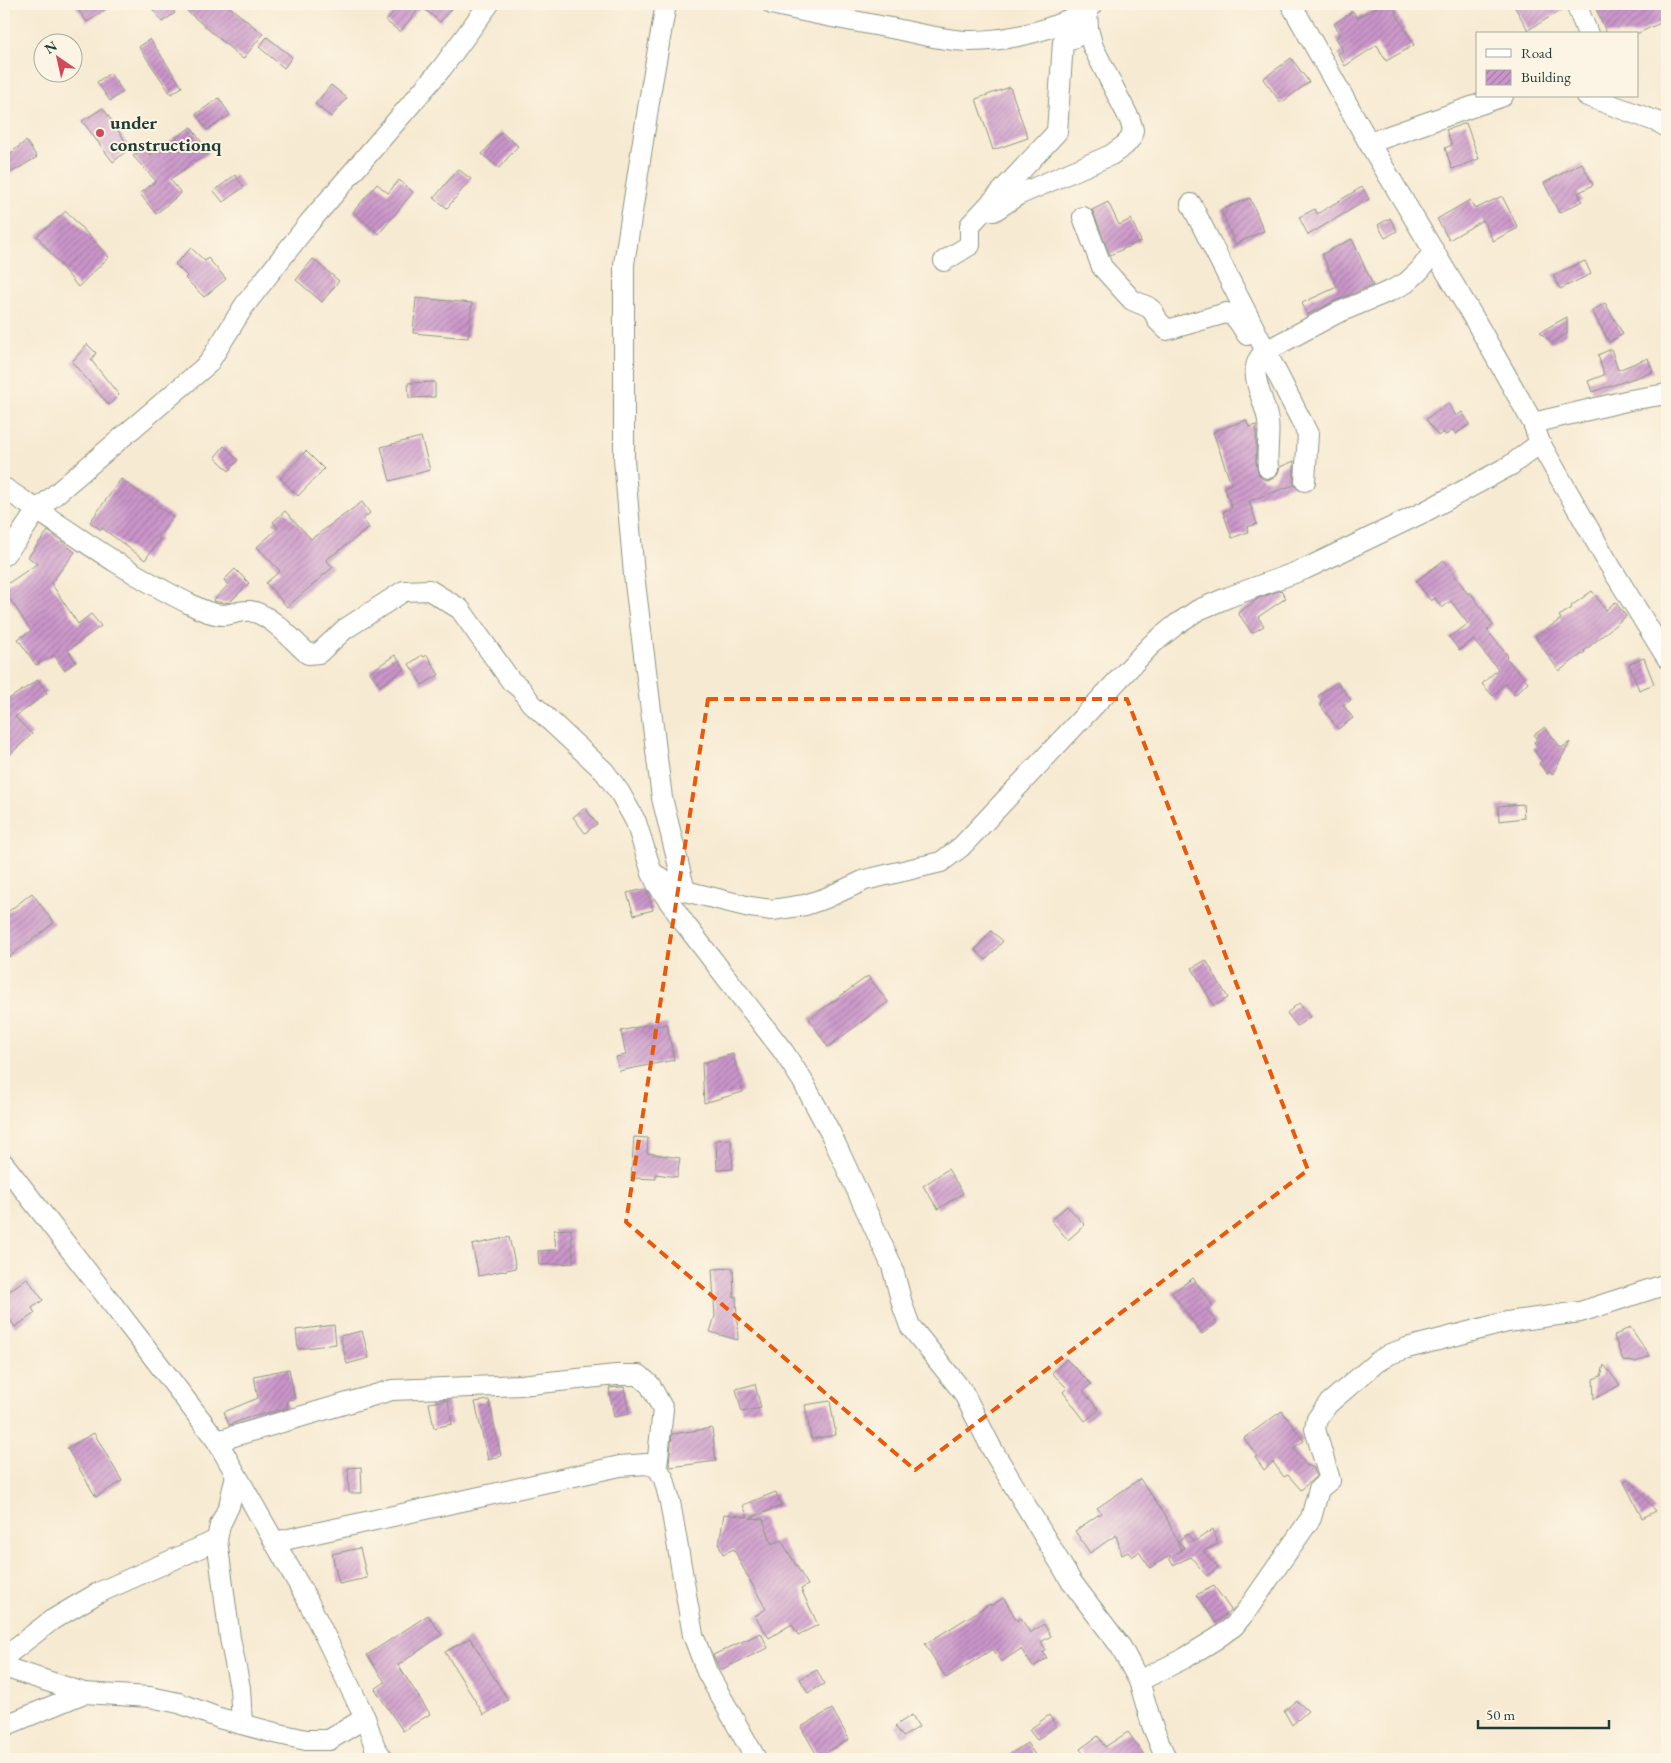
<svg xmlns="http://www.w3.org/2000/svg" width="1671" height="1763" font-family="'EB Garamond',serif">
<style>
.building{fill:url(#building-hatch)}
.lines{fill:none;stroke-linecap:round;stroke-linejoin:round}
.street-casing{stroke:#8b9483;stroke-width:22}
.street{stroke:#fff;stroke-width:20}
.marked{fill:none;stroke:#e8590c;stroke-width:4;stroke-dasharray:10 6;stroke-linejoin:round}
.poi-dot{fill:#d1495b;stroke:#fcf5e5;stroke-width:2}
.labels{text-anchor:middle;stroke-width:4;stroke-linejoin:round;paint-order:stroke}
.poi-label{font-size:19px;font-weight:bold;fill:#1f3d34;stroke:#fcf5e5;text-anchor:start}
</style>
<defs>
<pattern id="building-hatch" width="6" height="6" patternUnits="userSpaceOnUse" patternTransform="scale(1.25)"><rect width="6" height="6" fill="#cb95ca"/><path d="M-1 1l2-2M0 6l6-6M5 7l2-2" fill="none" stroke="#a47ba5"/></pattern>
</defs>
<rect width="100%" height="100%" fill="#fcf5e5"/>
<filter id="ink" filterUnits="userSpaceOnUse"><feTurbulence type="fractalNoise" baseFrequency=".02" numOctaves="2"/><feDisplacementMap in="SourceGraphic" scale="10" xChannelSelector="R" yChannelSelector="G"/><feConvolveMatrix kernelMatrix="1 2 1 2 8 2 1 2 1" color-interpolation-filters="sRGB"/></filter>
<filter id="wash" filterUnits="userSpaceOnUse"><feTurbulence type="fractalNoise" baseFrequency=".0096" numOctaves="4" result="noise"/><feDisplacementMap in="SourceGraphic" scale="20" xChannelSelector="R" yChannelSelector="G"/><feGaussianBlur stdDeviation="1.12" result="paint"/><feColorMatrix in="noise" values="0 0 0 0 0 0 0 0 0 0 0 0 0 0 0 0 0 1.4 0 .05"/><feComposite in="paint" operator="in"/></filter>
<g filter="url(#wash)">
<rect width="100%" height="100%" fill="#f7ead2"/>
<g id="blocks">
<g class="building">
<path d="M74 4H114L87 22Z"/>
<path d="M149 4H169L175 13 162 22Z"/>
<path d="M193 4H226L263 34 243 59 187 11Z"/>
<path d="M400 4H455L440 22 421 6 400 32 386 21Z"/>
<path d="M1382 4H1391L1414 45 1386 61 1377 45 1345 66 1338 54 1343 50 1336 38 1341 35 1334 24 1353 11 1357 18Z"/>
<path d="M1513 4H1564L1565 8 1528 30Z"/>
<path d="M1594 4H1667V20L1636 34H1607Z"/>
<path d="M267 37 292 57 284 68 259 47Z"/>
<path d="M150 39 182 87 171 94 139 47Z"/>
<path d="M1291 58 1309 82 1281 103 1263 79Z"/>
<path d="M110 73 123 92 110 101 97 82Z"/>
<path d="M331 85 347 98 331 117 315 104Z"/>
<path d="M1010 87 1028 138 993 150 976 99Z"/>
<path d="M219 98 230 115 207 130 196 114Z"/>
<path d="M103 108 130 148 113 162 82 121Z"/>
<path d="M1466 123 1479 159 1452 169 1445 148 1452 145 1446 130Z"/>
<path d="M191 127 209 153 170 179 181 193 156 214 140 194 156 181 133 156 144 147 151 155Z"/>
<path d="M501 132 518 146 499 168 482 154Z"/>
<path d="M26 141 37 157 4 177V158Z"/>
<path d="M1582 163 1593 185 1578 193 1582 201 1559 213 1544 183Z"/>
<path d="M458 169 471 179 447 208 434 198Z"/>
<path d="M235 175 244 187 223 202 214 191Z"/>
<path d="M399 180 413 192 379 234 353 212 377 184 388 193Z"/>
<path d="M1362 187 1369 199 1308 235 1299 217 1315 209 1317 214Z"/>
<path d="M1502 196 1518 228 1493 241 1483 220 1449 240 1437 219 1470 200 1475 209Z"/>
<path d="M1250 198 1264 231 1235 244 1221 210Z"/>
<path d="M1108 202 1119 225 1131 219 1141 241 1110 255 1092 210Z"/>
<path d="M66 211 109 257 78 287 37 236Z"/>
<path d="M1390 218 1397 231 1385 238 1378 225Z"/>
<path d="M1352 239 1373 285 1332 302 1307 315 1302 303 1337 287 1322 254Z"/>
<path d="M191 248 205 261 208 258 226 279 204 297 185 278 187 276 175 264Z"/>
<path d="M313 259 339 281 322 302 296 280Z"/>
<path d="M1585 261 1591 274 1560 289 1553 275Z"/>
<path d="M416 298 472 303 468 338 413 333Z"/>
<path d="M1605 303 1623 334 1609 342 1592 311Z"/>
<path d="M1567 317V334L1551 343 1540 332Z"/>
<path d="M87 344 96 353 91 360 119 395 109 405 72 362Z"/>
<path d="M1611 349 1618 370 1648 358 1653 372 1592 392 1588 381 1604 375 1598 355Z"/>
<path d="M435 382V397L409 398 408 383Z"/>
<path d="M1448 403 1456 416 1462 412 1470 424 1456 434 1453 430 1446 435 1443 432 1438 436 1426 419Z"/>
<path d="M1246 420 1249 427 1256 425V463L1259 475 1263 479 1269 480 1274 478 1278 473 1280 467 1294 461V485L1249 501 1257 524 1247 527 1248 532 1232 538 1223 512 1232 508 1224 487 1231 484 1213 432Z"/>
<path d="M421 437 430 470 390 481 381 447Z"/>
<path d="M224 446 238 460 229 471 215 457Z"/>
<path d="M306 451 324 469 298 496 280 478Z"/>
<path d="M121 479 173 517 158 538 160 539 145 560 102 528 101 530 90 522Z"/>
<path d="M362 502 370 513 363 519 369 528 326 560 333 567 287 607 266 583 280 571 257 547 278 528 273 522 285 511 311 539Z"/>
<path d="M48 531 75 552 51 583 78 624 91 614 101 626 68 650 76 662 64 670 54 655 36 665 18 639 31 631 4 590V586L37 564 28 557Z"/>
<path d="M1444 560 1468 594 1470 592 1493 625 1487 630 1508 656 1506 658 1528 682 1515 695 1505 684 1493 696 1482 684 1498 669 1473 640 1459 650 1449 637 1468 624 1451 601 1442 608 1435 598 1431 601 1416 581Z"/>
<path d="M235 569 249 583 230 602 223 603 213 601 228 585 224 580Z"/>
<path d="M1281 590 1286 598 1258 617 1264 626 1252 633 1238 613 1259 598Z"/>
<path d="M1592 591 1606 610 1615 602 1626 616 1584 651 1585 652 1559 671 1535 637 1561 619 1559 616 1572 608 1571 606Z"/>
<path d="M395 655 405 669 380 686 370 672Z"/>
<path d="M422 655 424 657 427 655 439 675 422 685 409 664Z"/>
<path d="M1644 658 1654 684 1639 690 1629 664Z"/>
<path d="M38 680 47 693 15 717 32 734 4 760V702Z"/>
<path d="M1337 682 1351 700 1343 705 1353 718 1338 729 1320 705 1322 701 1318 696Z"/>
<path d="M1545 727 1561 748 1570 742 1552 775 1550 772 1547 774 1539 763 1542 761 1533 749 1537 746 1534 742 1537 740 1534 735Z"/>
<path d="M1523 804 1524 818 1499 821 1498 806Z"/>
<path d="M585 808 597 824 585 833 573 817Z"/>
<path d="M646 889 653 910 634 915 627 893Z"/>
<path d="M32 893 54 923 9 957 4 950V915Z"/>
<path d="M991 931 1003 941 986 960 975 950Z"/>
<path d="M1206 960 1228 998 1214 1006 1192 968Z"/>
<path d="M868 976 888 1002 828 1047 809 1019Z"/>
<path d="M1299 1003 1310 1017 1297 1026 1287 1013Z"/>
<path d="M651 1024V1027L667 1024 674 1060 619 1071 616 1057 626 1055 621 1031Z"/>
<path d="M733 1054 743 1092 704 1103 702 1063Z"/>
<path d="M634 1137 648 1138 647 1153 680 1158 677 1177 656 1174V1179L631 1178Z"/>
<path d="M731 1139 733 1169 717 1170 716 1140Z"/>
<path d="M948 1169 963 1193 938 1209 923 1186Z"/>
<path d="M1067 1206 1085 1225 1068 1240 1051 1220Z"/>
<path d="M571 1229 573 1263 539 1265 538 1251 556 1250 554 1230Z"/>
<path d="M509 1237 516 1268 479 1276 472 1245Z"/>
<path d="M733 1268 734 1297 736 1296 738 1340 710 1332 715 1316 712 1269Z"/>
<path d="M27 1278 43 1300 32 1308 35 1313 15 1327 4 1311V1295Z"/>
<path d="M1193 1278 1213 1306 1207 1310 1217 1323 1202 1334 1172 1293Z"/>
<path d="M334 1325 336 1344 298 1349 296 1330Z"/>
<path d="M1630 1327 1650 1356 1636 1362 1623 1361 1614 1336Z"/>
<path d="M362 1331 369 1358 347 1364 340 1336Z"/>
<path d="M1066 1359 1091 1384 1083 1391 1099 1410 1085 1421 1063 1392 1067 1388 1052 1373Z"/>
<path d="M1604 1365 1620 1385 1594 1399 1593 1379 1601 1376Z"/>
<path d="M289 1369 295 1399 287 1400 288 1408 247 1418 229 1425 224 1412 258 1398 254 1376Z"/>
<path d="M755 1384 761 1408 742 1412 736 1389Z"/>
<path d="M624 1387 629 1414 614 1417 609 1388Z"/>
<path d="M448 1400 452 1424 434 1428 429 1403Z"/>
<path d="M489 1400 501 1456 488 1460 475 1402Z"/>
<path d="M830 1401 836 1435 811 1439 805 1405Z"/>
<path d="M1282 1411 1304 1441 1293 1448 1306 1465 1314 1468 1316 1476 1301 1490 1288 1475 1284 1477 1273 1462 1264 1470 1255 1457 1257 1456 1244 1438Z"/>
<path d="M712 1428 716 1461 671 1467 669 1464 672 1434Z"/>
<path d="M94 1433 122 1481 96 1497 67 1448Z"/>
<path d="M361 1467 362 1493H349L348 1468Z"/>
<path d="M1140 1479 1165 1514 1181 1550 1177 1553 1184 1548 1178 1541 1187 1534 1194 1542 1213 1529 1218 1544 1203 1551 1218 1567 1207 1576 1191 1557 1173 1565 1169 1558 1171 1556 1170 1555 1150 1568 1139 1552 1132 1557 1128 1552 1122 1555 1116 1535 1090 1553 1075 1531 1101 1513 1097 1508Z"/>
<path d="M1629 1479 1656 1511 1642 1518 1624 1482Z"/>
<path d="M776 1492 781 1506 750 1518 763 1519 772 1544 781 1540 808 1585 801 1589 818 1625 798 1635 792 1624 769 1638 755 1616 766 1609 742 1566 734 1549 723 1554 719 1545 724 1514 748 1517 743 1505Z"/>
<path d="M360 1548 367 1578 339 1584 332 1554Z"/>
<path d="M1214 1586 1231 1610 1216 1623 1196 1595Z"/>
<path d="M1004 1598 1017 1621 1021 1618 1030 1633 1044 1624 1051 1636 1041 1642 1046 1650 1043 1652 1047 1658 1033 1667 1021 1649 1001 1662 993 1649 946 1678 925 1644 990 1604V1606Z"/>
<path d="M428 1615 442 1635 398 1665 430 1714 403 1731 375 1689 385 1682 367 1655Z"/>
<path d="M761 1633 768 1648 720 1670 713 1655Z"/>
<path d="M470 1638 508 1700 484 1715 445 1652Z"/>
<path d="M817 1670 824 1684 808 1693 800 1679Z"/>
<path d="M1297 1701 1308 1711 1292 1725 1284 1711Z"/>
<path d="M832 1709 849 1739 818 1757 801 1727Z"/>
<path d="M912 1715 919 1727 903 1737 895 1726Z"/>
<path d="M1049 1715 1056 1726 1037 1740 1029 1730Z"/>
<path d="M1128 1732 1147 1759H1087L1080 1749 1098 1736 1105 1747Z"/>
<path d="M1027 1743 1038 1759H1002Z"/>
</g>
</g>
</g>
<g filter="url(#ink)">
<use href="#blocks" fill-opacity="0" stroke="#8b9483" stroke-width="1"/>
<g class="lines">
<g class="street-casing">
<g id="street">
<path d="M666 4 651 89 624 264V459L634 575 662 798 685 891"/>
<path d="M772 4C813 14 854 21 896 29 920 34 946 41 971 41 1009 41 1064 29 1093 4"/>
<path d="M1291 4 1369 143 1472 315 1533 423 1540 443 1607 561 1667 658"/>
<path d="M1576 4 1588 34"/>
<path d="M1587 96 1658 122 1667 127"/>
<path d="M1369 143 1503 96"/>
<path d="M1191 204 1308 434 1305 481"/>
<path d="M994 211 1018 195 1111 155 1125 145 1131 138 1133 130 1130 120 1093 47 1088 29 1087 9"/>
<path d="M1083 217 1102 267 1132 300 1148 307 1153 311 1158 321 1167 330 1226 313C1237 314 1241 326 1247 335"/>
<path d="M944 261 970 245V225L1057 132 1063 42 1076 37 1065 21"/>
<path d="M1533 423 1630 400 1667 394"/>
<path d="M1268 468C1266 452 1270 436 1268 421 1265 398 1243 369 1266 351L1337 313 1390 291 1406 283 1420 270 1434 251"/>
<path d="M4 488C64 527 123 571 188 603 199 609 212 615 224 615 233 614 242 610 250 611 271 614 293 641 308 654L319 653 345 629 404 591 429 590 460 609 511 681 520 688 531 703 604 771 620 793 636 822 652 873 657 884 685 924 783 1051 802 1080 830 1132 892 1266 903 1307 910 1326 963 1392 992 1449 1071 1581 1121 1647 1139 1681 1152 1725 1166 1759"/>
<path d="M4 555 19 537 37 510 208 364 244 306 309 223 442 68 489 4"/>
<path d="M652 873 685 891 750 907 772 910 805 905 826 898 865 880 941 862 961 847 1151 645 1177 624 1198 610 1229 597 1305 569 1424 512 1511 465 1540 443"/>
<path d="M4 1164 144 1345 217 1441 307 1599 365 1718 375 1747 383 1759"/>
<path d="M217 1441 392 1390 521 1385 616 1375H639L650 1385 663 1409 657 1467"/>
<path d="M236 1475 229 1506 220 1525 217 1540 230 1638 240 1688 242 1724"/>
<path d="M275 1542 620 1466 646 1464 657 1467 664 1479 670 1502 693 1635 707 1672 756 1759"/>
<path d="M4 1657 52 1620 98 1593 217 1540"/>
<path d="M4 1667 84 1693 150 1697 179 1703 219 1718 275 1733 306 1740H329L365 1718"/>
<path d="M1139 1681 1185 1658 1216 1639 1234 1626 1247 1610 1311 1518 1319 1489 1330 1480 1315 1429 1317 1419 1328 1404 1377 1362 1390 1354 1407 1348 1507 1322 1580 1312 1667 1284"/>
<path d="M4 1726 84 1693"/>
</g>
</g>
<use href="#street" class="street"/>
</g>
</g>
<path class="marked" d="M708 699H1127L1308 1170 915 1470 626 1222Z"/>
<circle class="poi-dot" cx="100" cy="133" r="5"/>
<g class="labels">
<g class="poi-label">
<text x="110" y="129">under<tspan x="110" dy="22">constructionq</tspan></text>
</g>
</g>
<rect width="1671" height="1763" fill="none" stroke="#fcf5e5" stroke-width="20"/>
<rect x="1476" y="32" width="162" height="65" fill="#fcf5e5" stroke="#a4ab9e"/>
<rect x="1486" y="49" width="25" height="8" fill="#ffffff" stroke="#a4ab9e"/>
<text x="1521" y="58" font-size="15" fill="#1f3d34">Road</text>
<rect x="1486" y="70" width="25" height="15" fill="url(#building-hatch)" stroke="#a4ab9e"/>
<text x="1521" y="82" font-size="15" fill="#1f3d34">Building</text>
<g transform="translate(58 58) rotate(326)"><circle r="24" fill="#fcf5e5" stroke="#a4ab9e"/>
<path d="M0-4L9 19L0 12L-9 19Z" fill="#d1495b"/>
<text y="-8" font-size="14" font-weight="bold" text-anchor="middle" fill="#1f3d34">N</text>
</g>
<path d="M1478 1720v8h131v-8" fill="none" stroke="#1f3d34" stroke-width="2.5"/>
<text x="1486" y="1720" font-size="15" fill="#1f3d34" stroke="#fcf5e5" stroke-width="4" paint-order="stroke">50 m</text>
</svg>
